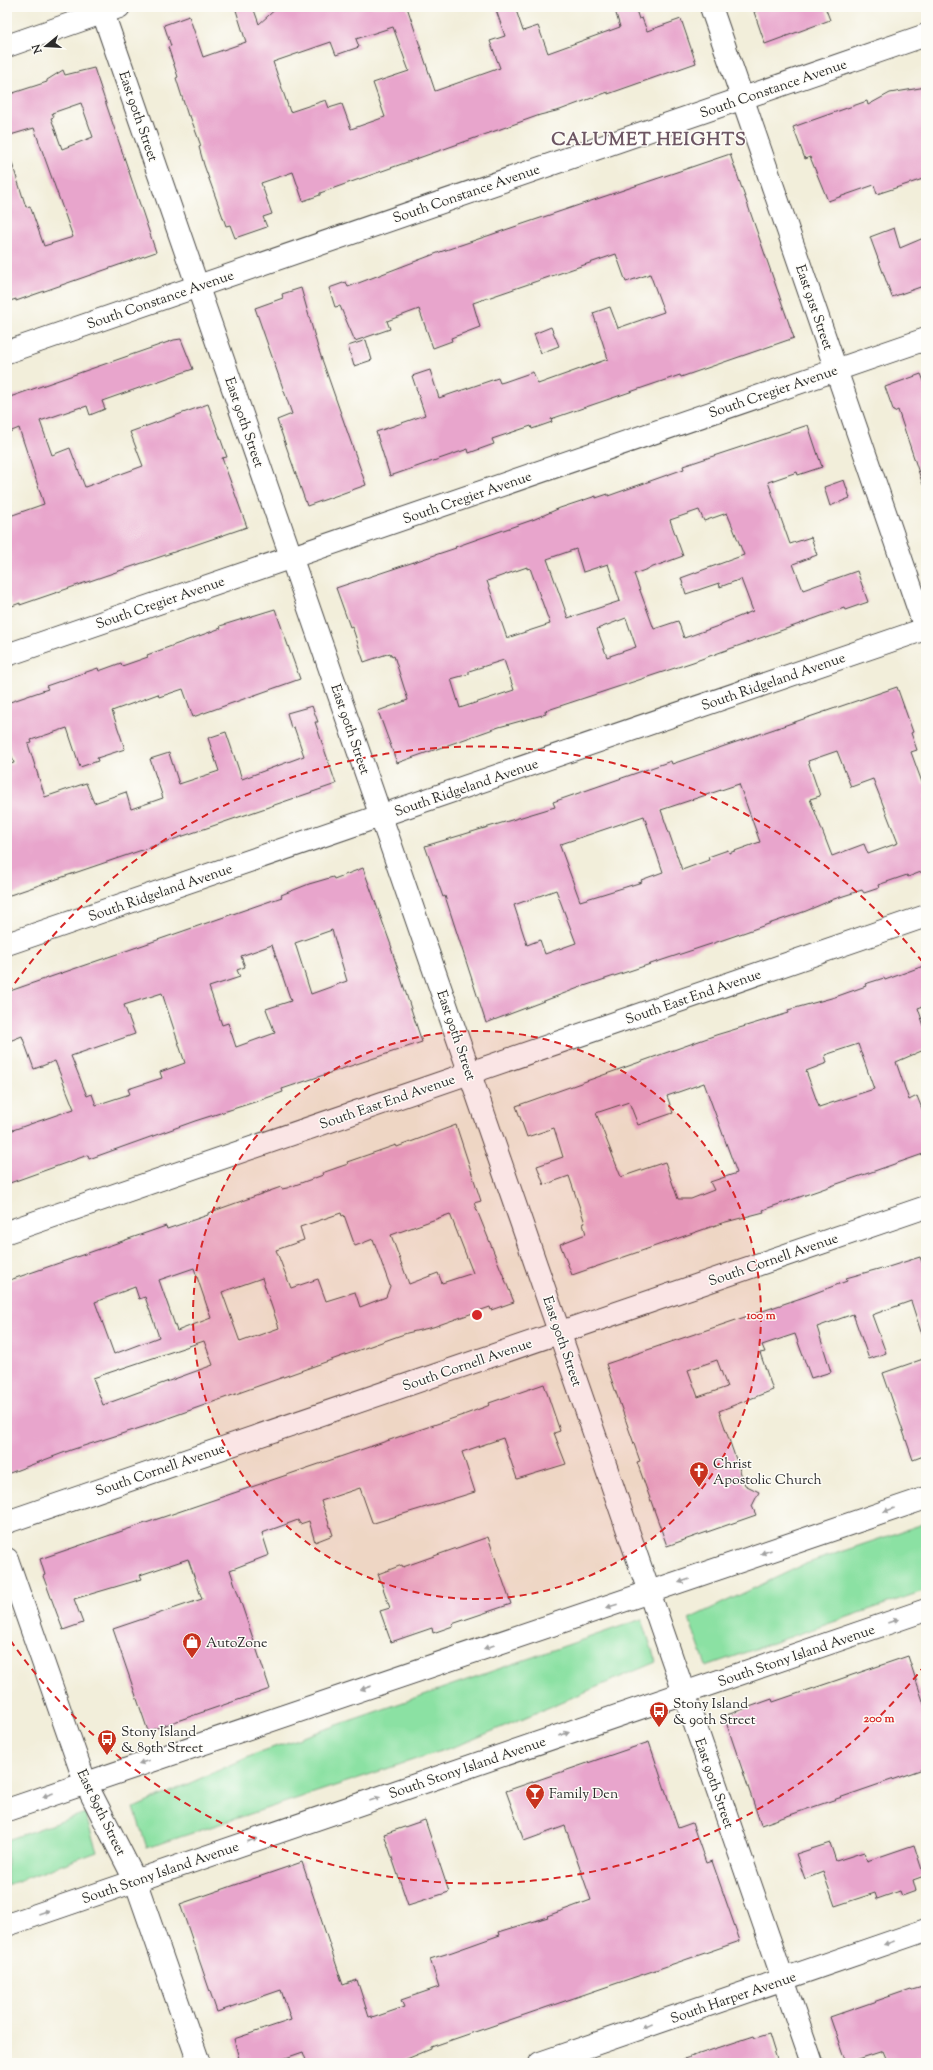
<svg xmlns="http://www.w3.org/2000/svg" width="933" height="2070" font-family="'Sorts Mill Goudy',serif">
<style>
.grass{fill:#8be1a3;stroke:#5b8667}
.building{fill:#e8a5cc;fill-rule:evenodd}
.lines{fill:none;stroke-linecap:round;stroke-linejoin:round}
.minor-casing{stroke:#494845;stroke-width:24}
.highway-casing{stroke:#494845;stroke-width:24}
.minor{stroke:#fff;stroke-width:22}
.highway{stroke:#fff;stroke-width:22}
.oneway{fill:#a0a0a0}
.ring{fill:none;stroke:#d62828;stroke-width:2;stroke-dasharray:7 5}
.labels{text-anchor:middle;stroke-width:3;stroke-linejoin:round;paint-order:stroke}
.street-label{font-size:14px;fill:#2b2b2b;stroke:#fdfcf7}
.poi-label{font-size:14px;fill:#2b2b2b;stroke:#fdfcf7;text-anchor:start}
.district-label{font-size:18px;font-weight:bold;letter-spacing:1px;fill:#6d5663;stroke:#fdfcf7}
.centre{fill:#d62828;stroke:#fdfcf7;stroke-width:2}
.ring-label{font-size:12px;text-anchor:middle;font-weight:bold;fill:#d62828;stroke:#fdfcf7;stroke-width:3;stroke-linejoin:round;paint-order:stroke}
</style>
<rect width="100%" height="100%" fill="#fdfcf7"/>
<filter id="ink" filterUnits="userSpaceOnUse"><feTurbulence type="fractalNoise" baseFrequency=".025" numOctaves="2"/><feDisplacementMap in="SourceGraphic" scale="8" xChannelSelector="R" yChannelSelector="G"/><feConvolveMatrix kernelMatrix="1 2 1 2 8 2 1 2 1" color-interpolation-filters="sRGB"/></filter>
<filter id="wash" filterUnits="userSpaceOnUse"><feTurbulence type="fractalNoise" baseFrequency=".012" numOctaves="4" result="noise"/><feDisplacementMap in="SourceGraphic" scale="16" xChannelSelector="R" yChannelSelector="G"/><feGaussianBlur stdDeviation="0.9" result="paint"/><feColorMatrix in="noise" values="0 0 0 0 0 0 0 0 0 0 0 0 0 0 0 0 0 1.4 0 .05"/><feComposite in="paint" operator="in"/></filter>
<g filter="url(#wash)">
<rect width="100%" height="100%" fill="#f2eeda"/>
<g class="grass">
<path d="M926 1523V1590L706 1666 689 1619 805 1564Z"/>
<path d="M642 1619 656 1662 462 1744 147 1848 134 1808 260 1752Z"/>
<path d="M85 1813 97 1852 7 1885V1840Z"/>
</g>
<g id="blocks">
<g class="building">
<path d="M235 7H253L259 24 278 7H407L435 91 500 68 490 41 505 36 495 7H515L523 31 538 26 548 53 620 27 614 7H635L639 19 642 18 647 31 681 19 696 63 608 94V92L560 110 540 115 320 193V195L303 201 293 172 261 183 272 214 263 217 267 227 235 238 230 225 226 226 204 165 199 147 201 146 190 116H188L176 78 178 77 168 47 171 46 164 25 189 16 203 57 246 42ZM393 27 409 71 373 83 385 117 351 129 342 104 329 108 326 100 290 112 273 62 331 42 336 55 359 47 356 39Z"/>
<path d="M757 7H825L830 20 765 44 754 12 758 10Z"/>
<path d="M94 68 156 252 16 301V299L7 302V158L10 157 26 207 30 206 44 246 73 237 34 128 7 136V95L47 82V80L63 70 65 75ZM81 103 93 137 62 149 51 118 54 117 52 113Z"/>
<path d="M926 87V178L877 194 874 185 828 201 810 157 805 159 793 127 867 101 868 105 890 93Z"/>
<path d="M730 154 794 338 681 377 680 375 580 409 551 419 552 422 532 429 531 426 492 439 494 444 469 453 468 449 390 476 376 432 425 415 412 376 430 370 439 398 498 378 500 383 504 382 533 372 538 384 608 359 593 313 610 307 618 328 664 312 650 274 626 282 616 254 473 303 480 327 451 338 452 341 433 348 419 309 387 321 390 329 355 341 340 306 335 307 329 288 346 282 348 287 440 252Z"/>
<path d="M894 228 900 248 926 237V285L892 297 870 237Z"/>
<path d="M301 288 318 348 366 485 307 506 277 420 292 414 255 308 283 298 282 294Z"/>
<path d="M551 327 559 346 541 353 534 334Z"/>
<path d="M181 339 193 369 102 401 105 409 90 415 87 406 81 408V407L40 421 52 455 70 448 85 487 143 466 130 432 208 404 227 457 222 458 247 527 20 605V603L12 606 7 591V517L44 504 19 428 7 433V398L174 340Z"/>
<path d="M366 340 372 360 354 366 348 346Z"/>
<path d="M921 374 926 386V485H923L898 410 894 412 885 387Z"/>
<path d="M808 425 822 467 798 475 797 472 768 482 790 544 811 537 817 555 793 564 803 590 857 571 868 602 845 610 844 608 819 617 693 662 545 711 546 714 499 727 397 763 378 711 408 700 394 656 392 657 390 653 364 662 352 626 350 627 336 588 456 548 455 547 535 519 560 508 596 496V498L608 494V496L684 469 683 466ZM699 510 704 521 727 513 744 555 681 578 686 594 719 583 720 587 741 579 753 611 721 624V625L684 638 678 621 654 629 634 574 683 556 670 520ZM576 549 583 572 608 564 620 601 568 618 547 559ZM527 567V569L530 568 550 624 507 638 487 581ZM626 618 636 647 607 657 597 629ZM504 660 514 690 460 708 451 679 469 674V671Z"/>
<path d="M844 480 850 498 830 506 824 487Z"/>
<path d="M275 609 300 679 193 717 183 689 159 697 158 694 112 711 125 749 97 758 98 761 80 767 67 728 31 740 32 743 28 744 45 797 86 783 94 803 126 792 131 809 163 798 150 759 169 753 179 784 216 772 219 771 208 738 226 732 242 779 304 756 294 727 291 728 287 713 312 706 318 722H315L336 784 7 896V765L14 763 7 742V703L48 689 46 686 98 668 99 671 121 663 122 666 148 657 147 655 221 628 220 626Z"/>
<path d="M897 687 913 732 911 733 917 750 911 752 923 785 926 784V870L908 877 907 875 878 885 879 888 864 893 862 890 834 899 806 911 714 943 581 987 486 1023 445 896 443 897 425 846 555 807 553 802 671 761 672 764ZM837 751 851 787 873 779 898 843 868 854 864 844 832 856 810 799 820 796 808 761ZM739 784 760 842 729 853 728 850 708 857 709 860 682 870 661 810ZM644 816 663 872 641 880 642 882 580 901 560 846 561 844ZM556 890 576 943 545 954 540 940 527 945 514 905Z"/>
<path d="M363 868 392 948H391L422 1042 282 1089 283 1092 261 1100 195 1121 89 1159 88 1155 7 1184V1132L74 1109 55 1061 34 1069 22 1036 7 1042V992L282 897 281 895 309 884 333 877 334 879ZM332 930 347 981 311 994 295 943ZM272 945 291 1001 266 1009 275 1033 236 1047 228 1023 222 1025 209 987 240 977 237 970 245 967 241 956ZM162 993 185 1063 160 1072 162 1078 128 1089 130 1094 96 1105 92 1094 87 1096 71 1056 135 1034 124 1005Z"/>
<path d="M926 965V1005L918 1008 926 1032V1049L896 1062 909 1100 917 1096 926 1119V1153L768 1208 763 1210 764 1212 722 1223 572 1275 560 1244 586 1234 583 1224 585 1223 569 1176 544 1185 537 1166 563 1157 554 1128 527 1137 516 1106 716 1035 789 1013 788 1010 835 997 866 986 865 984 884 978 885 980ZM858 1044 874 1089 819 1107 806 1071 827 1063 825 1055ZM704 1083 737 1173 710 1182 714 1190 691 1199H678L665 1162 621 1177 596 1113 629 1102 638 1125 673 1113 667 1096Z"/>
<path d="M456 1125 481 1201 474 1203 514 1302 491 1310 490 1307 433 1327 407 1333 143 1427 71 1450 7 1474V1281L166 1226 167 1229 170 1228 208 1215V1213L281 1187 282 1189 287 1188 323 1175 322 1173 348 1164 347 1162 396 1145 397 1147ZM341 1213 342 1216 344 1215 355 1246 373 1239 390 1286 386 1297 360 1307 355 1292 326 1301 318 1279 291 1288 276 1250 304 1240 300 1227ZM450 1214 473 1273 442 1283 438 1273 409 1284 391 1235ZM194 1268 211 1318 177 1331 159 1280ZM262 1278 279 1328 240 1342 222 1292ZM135 1287 139 1299 145 1297 159 1337 114 1354 95 1302ZM204 1341 213 1365 103 1405 93 1378Z"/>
<path d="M920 1257 926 1273V1338H923L911 1301 872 1315 886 1353 869 1359 853 1314 817 1327 831 1372 811 1378 795 1334 762 1345 765 1352 760 1353 773 1390 719 1411 745 1485 759 1492 752 1506 756 1515 667 1546 637 1462 640 1461 606 1364 807 1296 847 1281 846 1278 882 1268V1269ZM717 1360 727 1387 698 1397 688 1370Z"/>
<path d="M926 1358V1455L913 1460 883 1373Z"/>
<path d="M544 1384 560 1431 554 1433 566 1464 517 1479 503 1438 462 1452 475 1492 374 1523 372 1522 360 1488 321 1501 333 1535 315 1542 309 1521 300 1524 298 1520 262 1533 269 1555 230 1570 270 1689 148 1731 113 1629 202 1599 188 1559 140 1575 142 1579 74 1599 83 1623 63 1630 43 1576 45 1575 40 1559 466 1414 490 1405 489 1403Z"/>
<path d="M488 1537 511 1604 452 1624 453 1626 433 1633 432 1628 391 1642 380 1611 390 1608 378 1574 402 1565 403 1567Z"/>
<path d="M908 1656 926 1710V1768L761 1825 724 1716 772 1699 773 1702Z"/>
<path d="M649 1742 678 1828 692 1823 706 1863 712 1861 740 1941 431 2047V2049L397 2063H307L303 2052 271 2063H240L234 2039 291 2020 281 1990 217 2012 180 1904 302 1862 343 1985 357 1980 369 2017 372 2016V2018L404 2007 401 2000 439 1987 430 1959 452 1952 500 1935 499 1932 548 1917 547 1916 591 1900 565 1826 524 1841 506 1791Z"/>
<path d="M425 1820 449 1892 408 1905 384 1834Z"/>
<path d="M830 1843 836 1861 864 1852 867 1861 914 1845 924 1876 913 1880 916 1891 902 1896 900 1891 877 1899 875 1893 835 1906 823 1872 805 1879 796 1854Z"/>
<path d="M926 1986V2063H888L883 2051 846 2063 830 2017 911 1989 912 1990Z"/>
<path d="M769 2034 778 2063H685L684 2059 754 2036 755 2038Z"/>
</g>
</g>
</g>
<g filter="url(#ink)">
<use href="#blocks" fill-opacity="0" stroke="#494845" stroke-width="1"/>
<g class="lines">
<g class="minor-casing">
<g id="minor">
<path d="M101 7 812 2063"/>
<path d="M711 7 926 631"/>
<path d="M7 46 119 7"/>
<path d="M7 352 926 35"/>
<path d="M7 655 926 339"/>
<path d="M7 944 925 629"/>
<path d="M7 1232 926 916"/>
<path d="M7 1522 926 1207"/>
<path d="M7 1559 85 1782 135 1880 199 2063"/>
<path d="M540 2063 926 1930"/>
</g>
</g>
<g class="highway-casing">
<g id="highway">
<path d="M7 1810 926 1498"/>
<path d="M7 1925 926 1610"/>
</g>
</g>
<use href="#minor" class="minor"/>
<use href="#highway" class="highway"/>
</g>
<defs><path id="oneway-solid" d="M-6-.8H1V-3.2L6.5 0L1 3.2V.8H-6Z"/></defs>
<g class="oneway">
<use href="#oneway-solid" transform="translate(889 1510) rotate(161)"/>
<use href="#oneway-solid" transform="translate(766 1552) rotate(161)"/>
<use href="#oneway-solid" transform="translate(684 1581) rotate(161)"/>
<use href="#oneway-solid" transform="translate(612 1606) rotate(162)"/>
<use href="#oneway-solid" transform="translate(893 1621) rotate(-19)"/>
<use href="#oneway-solid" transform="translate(489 1647) rotate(161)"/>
<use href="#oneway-solid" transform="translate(366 1688) rotate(161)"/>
<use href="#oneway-solid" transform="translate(564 1734) rotate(-19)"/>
<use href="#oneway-solid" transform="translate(144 1762) rotate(162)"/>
<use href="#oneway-solid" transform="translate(48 1795) rotate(160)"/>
<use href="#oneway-solid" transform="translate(375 1799) rotate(-19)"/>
<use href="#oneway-solid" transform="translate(252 1840) rotate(-19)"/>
<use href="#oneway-solid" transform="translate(44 1912) rotate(-19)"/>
<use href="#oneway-solid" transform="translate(889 1943) rotate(161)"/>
<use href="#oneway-solid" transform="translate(647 2026) rotate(161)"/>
</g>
</g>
<circle cx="477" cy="1315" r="284" fill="#d62828" fill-opacity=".12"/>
<g class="ring">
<circle cx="477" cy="1315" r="284"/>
<path d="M925 1665A569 569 0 0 1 8 1637M8 993A569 569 0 0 1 925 965"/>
</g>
<defs>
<g id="church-pin" transform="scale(1)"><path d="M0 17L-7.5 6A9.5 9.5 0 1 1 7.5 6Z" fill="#c8321e" stroke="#fdfcf7"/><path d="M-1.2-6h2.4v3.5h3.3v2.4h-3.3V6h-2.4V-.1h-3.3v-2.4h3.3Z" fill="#fff"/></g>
<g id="shop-pin" transform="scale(1)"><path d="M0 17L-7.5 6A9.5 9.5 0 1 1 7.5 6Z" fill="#c8321e" stroke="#fdfcf7"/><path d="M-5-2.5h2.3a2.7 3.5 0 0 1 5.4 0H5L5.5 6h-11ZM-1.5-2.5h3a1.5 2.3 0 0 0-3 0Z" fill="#fff"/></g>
<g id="bus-pin" transform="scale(1)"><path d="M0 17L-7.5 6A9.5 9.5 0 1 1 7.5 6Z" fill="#c8321e" stroke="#fdfcf7"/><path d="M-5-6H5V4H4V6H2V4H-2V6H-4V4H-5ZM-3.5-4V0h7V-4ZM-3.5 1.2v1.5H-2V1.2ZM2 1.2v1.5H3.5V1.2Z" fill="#fff"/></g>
<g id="bar-pin" transform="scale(1)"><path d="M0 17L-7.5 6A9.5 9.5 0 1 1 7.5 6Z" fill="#c8321e" stroke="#fdfcf7"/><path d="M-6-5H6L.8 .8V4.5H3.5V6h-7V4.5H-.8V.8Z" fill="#fff"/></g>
</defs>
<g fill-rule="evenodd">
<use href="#church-pin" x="699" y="1471"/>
<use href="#shop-pin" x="192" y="1642"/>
<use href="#bus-pin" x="659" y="1711"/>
<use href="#bus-pin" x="107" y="1739"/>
<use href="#bar-pin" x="535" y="1793"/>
</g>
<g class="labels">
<g class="street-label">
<text transform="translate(773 88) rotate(-19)" y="5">South Constance Avenue</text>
<text transform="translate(139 116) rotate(71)" y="5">East 90th Street</text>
<text transform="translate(466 193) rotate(-19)" y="5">South Constance Avenue</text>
<text transform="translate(160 299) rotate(-19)" y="5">South Constance Avenue</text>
<text transform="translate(815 307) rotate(71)" y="5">East 91st Street</text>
<text transform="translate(773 391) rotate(-19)" y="5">South Cregier Avenue</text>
<text transform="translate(245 422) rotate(71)" y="5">East 90th Street</text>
<text transform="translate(467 497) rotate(-19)" y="5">South Cregier Avenue</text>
<text transform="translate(160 602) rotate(-19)" y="5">South Cregier Avenue</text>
<text transform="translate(773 681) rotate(-19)" y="5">South Ridgeland Avenue</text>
<text transform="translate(351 729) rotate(71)" y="5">East 90th Street</text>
<text transform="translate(466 787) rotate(-19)" y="5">South Ridgeland Avenue</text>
<text transform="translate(160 892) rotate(-19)" y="5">South Ridgeland Avenue</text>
<text transform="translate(693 996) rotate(-19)" y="5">South East End Avenue</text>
<text transform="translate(457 1035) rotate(71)" y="5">East 90th Street</text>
<text transform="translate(387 1101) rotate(-19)" y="5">South East End Avenue</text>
<text transform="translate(773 1259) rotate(-19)" y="5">South Cornell Avenue</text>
<text transform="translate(563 1341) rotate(71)" y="5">East 90th Street</text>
<text transform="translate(467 1364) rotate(-19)" y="5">South Cornell Avenue</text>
<text transform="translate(160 1469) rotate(-19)" y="5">South Cornell Avenue</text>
<text transform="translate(796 1655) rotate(-19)" y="5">South Stony Island Avenue</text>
<text transform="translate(467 1767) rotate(-19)" y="5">South Stony Island Avenue</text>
<text transform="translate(715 1783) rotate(71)" y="5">East 90th Street</text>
<text transform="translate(102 1812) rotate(64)" y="5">East 89th Street</text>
<text transform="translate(160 1872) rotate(-19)" y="5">South Stony Island Avenue</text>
<text transform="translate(733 1997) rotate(-19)" y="5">South Harper Avenue</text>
</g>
<g class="poi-label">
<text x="713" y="1468">Christ<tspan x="713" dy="16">Apostolic Church</tspan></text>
<text x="206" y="1647">AutoZone</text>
<text x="673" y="1708">Stony Island<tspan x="673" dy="16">&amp; 90th Street</tspan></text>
<text x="121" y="1736">Stony Island<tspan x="121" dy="16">&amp; 89th Street</tspan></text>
<text x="549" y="1798">Family Den</text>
</g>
<g class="district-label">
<text x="649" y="145">CALUMET HEIGHTS</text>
</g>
</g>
<circle cx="477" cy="1315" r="6" class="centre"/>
<g class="ring-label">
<text x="761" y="1319">100 m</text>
<text x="879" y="1722">200 m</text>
</g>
<rect width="933" height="2070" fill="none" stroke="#fdfcf7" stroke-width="24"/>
<g transform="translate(46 46) rotate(252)" stroke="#fdfcf7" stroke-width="3" paint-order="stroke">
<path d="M0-3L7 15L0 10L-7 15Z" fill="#2b2b2b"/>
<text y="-6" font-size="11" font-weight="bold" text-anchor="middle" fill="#2b2b2b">N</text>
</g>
</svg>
